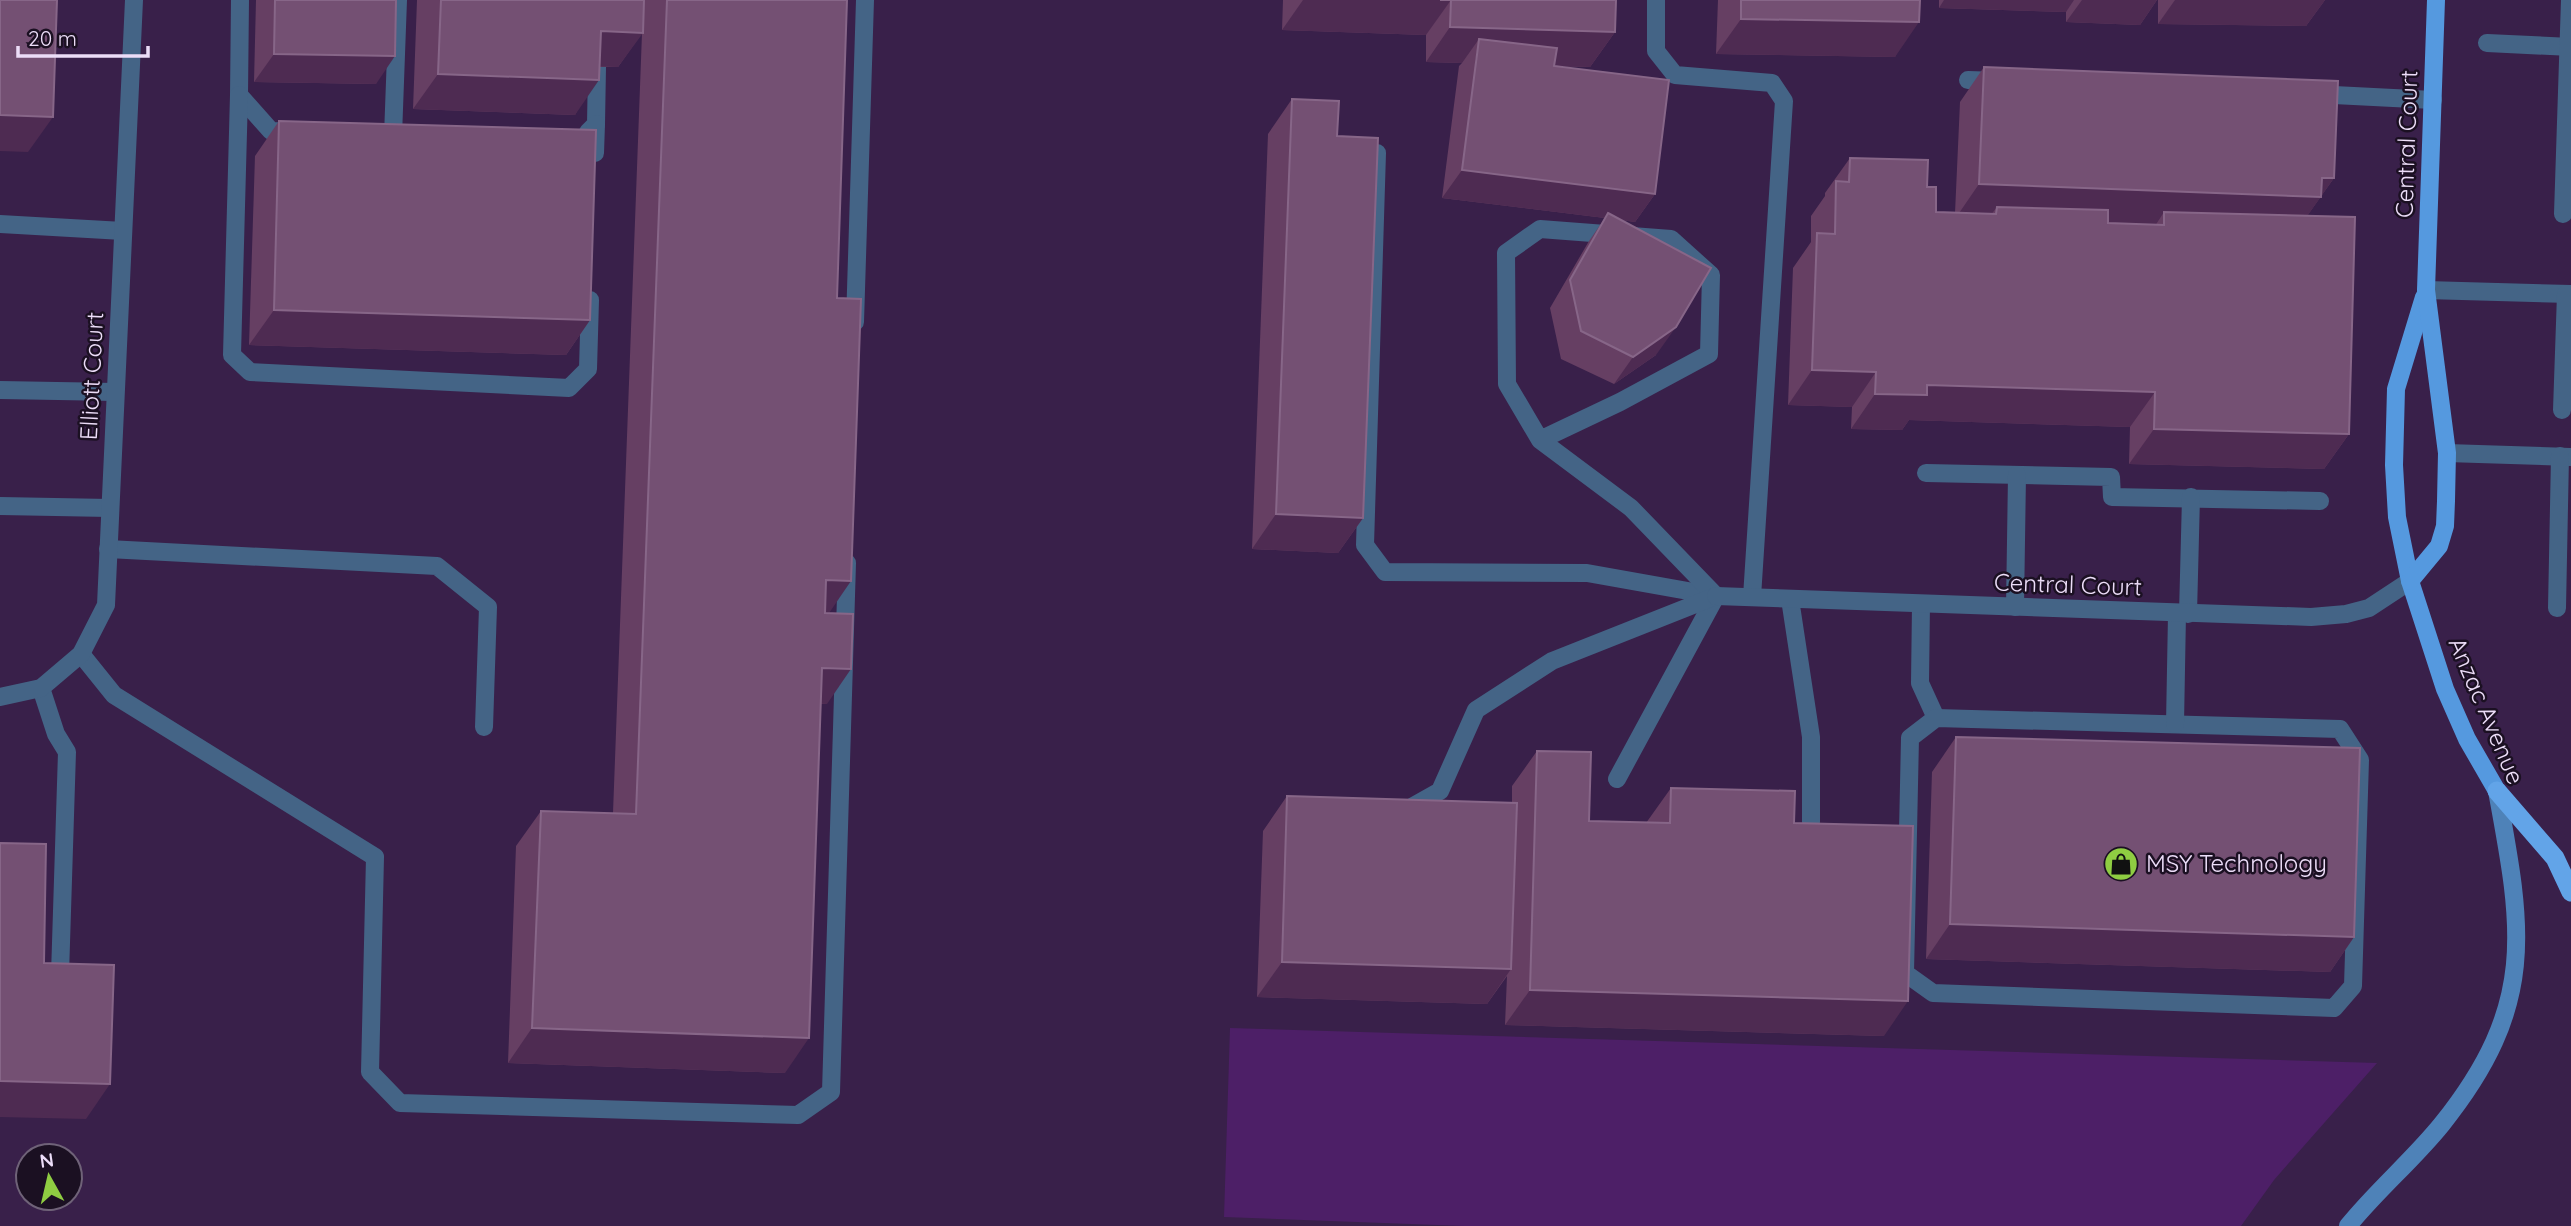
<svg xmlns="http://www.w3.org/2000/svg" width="2571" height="1226" font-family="Quicksand,sans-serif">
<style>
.green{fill:#4d1f67}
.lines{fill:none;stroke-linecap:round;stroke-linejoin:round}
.service{stroke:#446486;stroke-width:18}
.minor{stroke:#446486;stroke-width:18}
.secondary{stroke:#4e82b8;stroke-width:18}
.primary{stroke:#5599df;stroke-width:18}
.trunk{stroke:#62a4e8;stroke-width:19}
.wall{fill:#663f63}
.shaded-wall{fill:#4e2b52}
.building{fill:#745073;stroke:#876688;stroke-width:2}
.labels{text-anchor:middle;stroke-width:5;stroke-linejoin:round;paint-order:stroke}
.street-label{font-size:24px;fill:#ecddf8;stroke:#1b1022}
.poi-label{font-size:24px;fill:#ecddf8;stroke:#1b1022;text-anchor:start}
</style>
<rect width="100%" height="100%" fill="#39204a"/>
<path class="green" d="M1230 1028 2377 1063 2274 1180 2241 1226H1464L1224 1217Z"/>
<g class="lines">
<g class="service">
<path d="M240 0 239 95 271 131 296 132"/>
<path d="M1656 0V51L1675 75 1772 83 1784 101 1752 597"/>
<path d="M2487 43 2571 47"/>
<path d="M1968 80 1999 81"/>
<path d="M2314 94 2433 100"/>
<path d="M239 95 232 355 250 372 569 388 588 369 590 300"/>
<path d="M588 132 596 124 597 67"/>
<path d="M393 136 398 0"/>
<path d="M595 153 596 124"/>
<path d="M1377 153 1365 545 1385 572 1587 573 1716 596"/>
<path d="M2563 214 2570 0"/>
<path d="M0 224 123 231"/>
<path d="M2426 290 2571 294"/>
<path d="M855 322 865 0"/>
<path d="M0 390 115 392"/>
<path d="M2562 410 2566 294"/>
<path d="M1540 440 1620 402 1709 354 1711 275 1671 239 1540 229 1506 253 1507 384 1540 440 1631 508 1716 596"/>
<path d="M2447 453 2570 457"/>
<path d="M1926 473 2111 477 2112 497 2320 501"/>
<path d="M0 506 110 508"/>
<path d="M108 549 437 566 488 607 484 727"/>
<path d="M1790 599 1811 737V822"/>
<path d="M1921 604 1920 683 1936 718"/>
<path d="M2015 607 2017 475"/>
<path d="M2557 608 2560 456"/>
<path d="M2188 614 2191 497"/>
<path d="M81 654 114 695 375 857 370 1072 400 1103 798 1115 831 1092 847 563"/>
<path d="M41 688 56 734 67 752 60 975"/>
<path d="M1936 718 2340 729 2360 760 2353 986 2334 1008 1933 993 1905 973 1910 738Z"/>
<path d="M2175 724 2177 614"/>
<path d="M1617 779 1716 596"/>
<path d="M1404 809H1408L1440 791 1476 710 1552 661 1716 596"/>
</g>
<g class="minor">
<path d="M1716 596 2311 617 2346 614 2369 608 2410 581"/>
<path d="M0 697 41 688 81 654 106 605 134 0"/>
</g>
<path class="secondary" d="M2348 1226C2377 1190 2413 1160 2442 1124 2537 1005 2523 931 2497 791"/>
<g class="primary">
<path d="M2424 297 2396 389 2394 465 2397 517 2410 581 2445 689 2467 739 2497 791"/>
<path d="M2410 581 2439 546 2445 526 2446 501 2447 453 2426 290 2436 0"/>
</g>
<path class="trunk" d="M2497 791 2555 858 2571 892"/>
</g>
<g class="wall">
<path d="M256 0H396L376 84 254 82Z"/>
<path d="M417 0H847L837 298 827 704H821L785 1073 508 1063 516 846 541 811 613 813 642 33 618 67H600L575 115 413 109Z"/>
<path d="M1283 0H1616L1615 32 1590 67 1554 66 1655 194 1635 222 1622 220 1656 355 1614 384 1561 359 1550 308 1589 241 1605 218 1442 198 1459 66 1462 63 1426 62V35L1282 30Z"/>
<path d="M1718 0H1920L1895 57 1716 54Z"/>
<path d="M1939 0H2157L2140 25 2066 22V12L1939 8Z"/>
<path d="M2158 0H2325L2306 26 2158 24Z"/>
<path d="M1984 67 2334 178 2307 216 2349 434 2324 469 2129 464 2130 427 1909 420 1902 430 1851 429 1852 407 1788 405 1793 268 1811 242V216L1825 196V193L1850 158 1927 187 1936 212 1955 213 1960 102Z"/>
<path d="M1292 99 1337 136 1363 518 1338 553 1252 549 1268 134Z"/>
<path d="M279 121 590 320 566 355 249 345 255 156Z"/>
<path d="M1956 737 2354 937 2330 972 1926 959 1932 772Z"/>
<path d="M1537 751 1589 821 1646 823 1671 788 1794 823 1884 1036 1505 1025 1507 976 1487 1004 1257 997 1263 831 1287 796 1512 803V786Z"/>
</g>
<g class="shaded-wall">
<path d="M1303 0H1451L1426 35 1282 30Z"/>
<path d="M1944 0H2074L2066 12 1939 8Z"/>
<path d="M2082 0H2157L2140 25 2066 22Z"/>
<path d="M2175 0H2325L2306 26 2158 24Z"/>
<path d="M1741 19 1919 22 1895 57 1716 54Z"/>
<path d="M1450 27 1615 32 1590 67 1475 63 1479 39 1462 63 1426 62Z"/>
<path d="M601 31 643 33 618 67 576 66Z"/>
<path d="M274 54 395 56 376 84 254 82Z"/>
<path d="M438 74 599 80 575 115 413 109Z"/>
<path d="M0 115 53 117 28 152 0 151Z"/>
<path d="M1462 170 1655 194 1635 222 1605 218 1608 213 1605 218 1442 198Z"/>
<path d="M2322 178H2334L2296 232 2164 225V212L2155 226 1996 214 1997 207 1987 220 1955 219 1979 184Z"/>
<path d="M274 310 590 320 566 355 249 345Z"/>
<path d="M1676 327 1656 355 1614 384 1633 357Z"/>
<path d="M1812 370 1876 372 1852 407 1788 405Z"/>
<path d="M1927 385 2155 392 2130 427 1909 420 1902 430 1851 429 1875 394Z"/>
<path d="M2154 429 2349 434 2324 469 2129 464Z"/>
<path d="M1276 514 1363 518 1338 553 1252 549Z"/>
<path d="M826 580 851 581 827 616 801 615Z"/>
<path d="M822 668 851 669 827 704 798 703Z"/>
<path d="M1950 924 2354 937 2330 972 1926 959Z"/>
<path d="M1282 962 1511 969 1487 1004 1257 997Z"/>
<path d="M1530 990 1908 1001 1884 1036 1505 1025Z"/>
<path d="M532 1028 809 1038 785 1073 508 1063Z"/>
<path d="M0 1081 110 1084 86 1119 0 1117Z"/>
</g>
<g class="building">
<path d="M0 0H57L53 117 0 115Z"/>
<path d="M275 0H396L395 56 274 54Z"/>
<path d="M441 0H644L643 33 601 31 599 80 438 74Z"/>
<path d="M667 0H847L837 298 861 299 851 581 826 580 825 613 853 614 851 669 822 668 809 1038 532 1028 541 811 636 814Z"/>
<path d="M1440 0H1616L1615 32 1450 27 1451 0Z"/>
<path d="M1741 0H1920L1919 22 1741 19Z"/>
<path d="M1479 39 1557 48 1554 66 1669 80 1655 194 1462 170Z"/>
<path d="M1984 67 2338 81 2334 178H2322L2321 197 1979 184Z"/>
<path d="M1292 99 1339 101 1337 136 1378 138 1363 518 1276 514Z"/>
<path d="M279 121 596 130 590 320 274 310Z"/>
<path d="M1850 158 1928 160 1927 187H1936V212L1996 214 1997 207 2108 210V223L2164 225V212L2355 217 2349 434 2154 429 2155 392 1927 385V395L1875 394 1876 372 1812 370 1817 233 1835 234 1836 181 1849 182Z"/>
<path d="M1608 213 1711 268 1676 327 1633 357 1581 331 1570 280Z"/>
<path d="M1956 737 2360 748 2354 937 1950 924Z"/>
<path d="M1537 751 1591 752 1589 821 1670 823 1671 788 1795 791 1794 823 1913 826 1908 1001 1530 990Z"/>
<path d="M1287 796 1517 803 1511 969 1282 962Z"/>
<path d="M0 843 46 844 44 963 114 965 110 1084 0 1081Z"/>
</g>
<defs>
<g id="shop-disc" transform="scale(1.75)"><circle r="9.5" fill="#8fcd42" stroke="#1b1022"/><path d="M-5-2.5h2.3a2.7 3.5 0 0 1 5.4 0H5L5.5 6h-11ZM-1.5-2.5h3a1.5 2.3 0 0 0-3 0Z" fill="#111"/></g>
</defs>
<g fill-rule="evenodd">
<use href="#shop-disc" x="2121" y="864"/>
</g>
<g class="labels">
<g class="street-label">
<text transform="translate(2407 144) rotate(-88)" y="8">Central Court</text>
<text transform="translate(92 376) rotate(-87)" y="8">Elliott Court</text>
<text transform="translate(2068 585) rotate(2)" y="8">Central Court</text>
<text transform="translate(2486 711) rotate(67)" y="8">Anzac Avenue</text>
</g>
<g class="poi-label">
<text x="2146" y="872">MSY Technology</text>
</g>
</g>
<g transform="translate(49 1177) rotate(352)"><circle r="33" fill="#1b1022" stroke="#6f6278" stroke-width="2"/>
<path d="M0-5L12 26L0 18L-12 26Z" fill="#8fcd42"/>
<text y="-10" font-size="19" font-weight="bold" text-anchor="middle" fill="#ecddf8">N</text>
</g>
<path d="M18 46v10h130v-10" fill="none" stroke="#ecddf8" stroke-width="3.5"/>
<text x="28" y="46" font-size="21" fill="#ecddf8" stroke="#1b1022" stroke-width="5" paint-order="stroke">20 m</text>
</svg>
